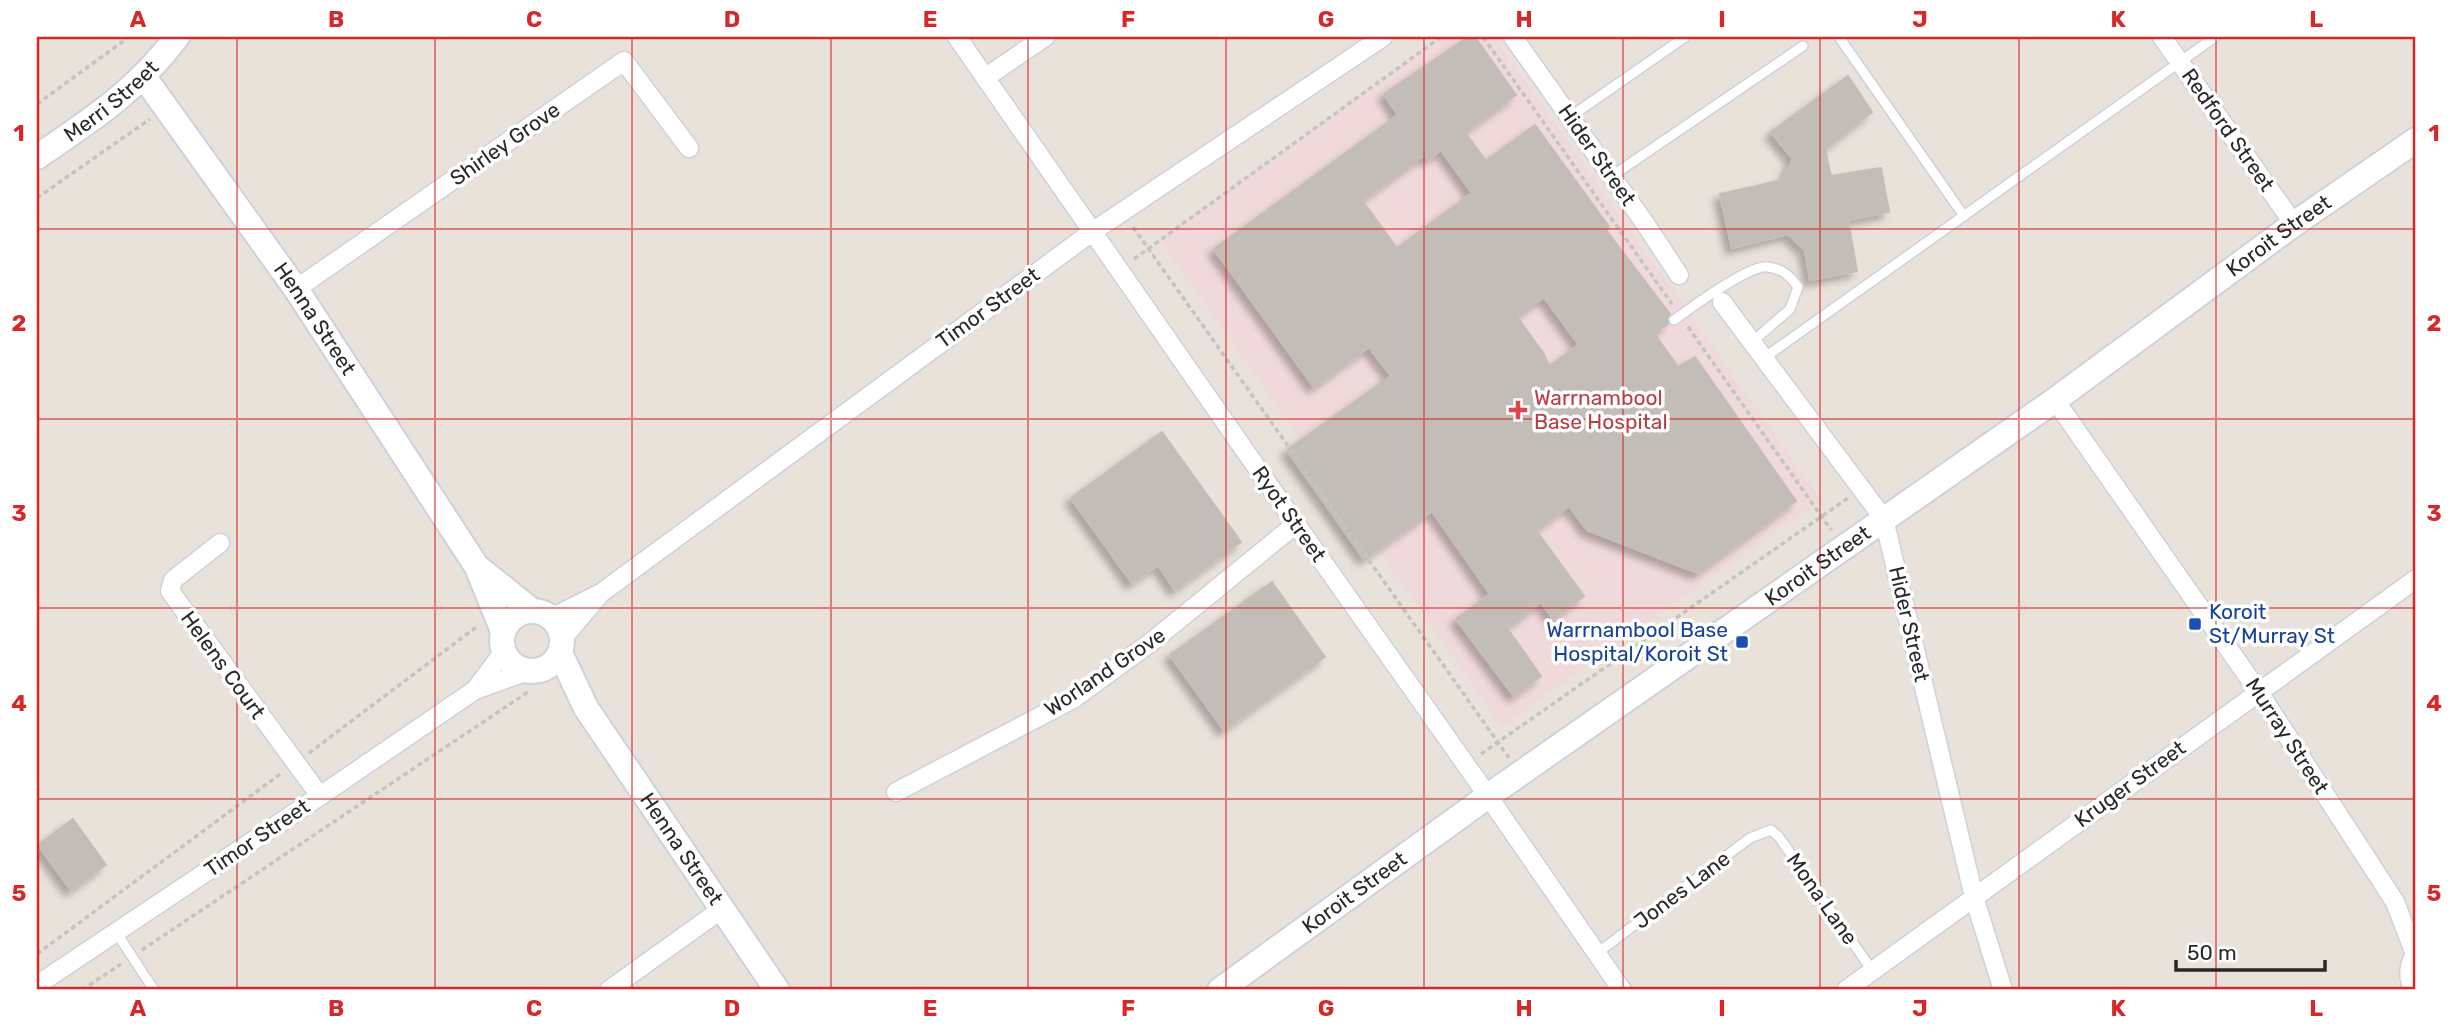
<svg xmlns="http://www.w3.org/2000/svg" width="2453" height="1027" font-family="Rubik,sans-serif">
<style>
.medical{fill:#f0d9db}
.building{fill:#c2bdb7;stroke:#c4beb5;stroke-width:2;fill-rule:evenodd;filter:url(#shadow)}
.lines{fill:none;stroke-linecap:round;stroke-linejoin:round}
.lane-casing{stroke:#cdd1dc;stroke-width:12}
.street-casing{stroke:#cdd1dc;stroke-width:21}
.secondary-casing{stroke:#cdd1dc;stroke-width:28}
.path{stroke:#c3c3c3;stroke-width:3.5;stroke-dasharray:5 3.5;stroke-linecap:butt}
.lane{stroke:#fff;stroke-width:9}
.street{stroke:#fff;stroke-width:18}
.secondary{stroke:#fff;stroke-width:24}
.grid{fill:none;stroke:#d62828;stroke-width:2;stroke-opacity:0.55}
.health-dot{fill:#e0444e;stroke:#fff;stroke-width:2.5}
.transit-dot{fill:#1a4fb4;stroke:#fff;stroke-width:2.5}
.labels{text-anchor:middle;stroke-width:7;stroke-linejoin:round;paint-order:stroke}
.street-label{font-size:21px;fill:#282828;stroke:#fff}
.health-label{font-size:21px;fill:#be3a42;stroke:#fff;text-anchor:start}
.transit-label{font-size:21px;fill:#164399;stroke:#fff;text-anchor:start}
.neatline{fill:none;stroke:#d62828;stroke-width:2.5}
.grid-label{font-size:23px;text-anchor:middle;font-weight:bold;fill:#d62828}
</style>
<defs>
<filter id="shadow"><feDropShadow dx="-6" dy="6" stdDeviation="3.5" flood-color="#0004"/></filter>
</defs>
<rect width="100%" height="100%" fill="#e9e2db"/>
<path class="medical" d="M1444 37H1494L1821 500 1502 727 1159 239Z"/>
<g class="building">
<path d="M1468 37H1475L1516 95 1465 132 1486 161 1535 125 1609 227 1606 230 1670 314 1667 318 1668 324 1654 333 1678 367 1695 357 1796 501 1698 573 1587 530 1569 506 1536 530 1584 596 1553 619 1541 602 1507 628 1541 676 1514 696 1456 619 1490 594 1432 511 1364 559 1287 450 1391 376 1369 347 1314 387 1214 249 1398 115 1384 94ZM1441 150 1472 193 1397 248 1362 200 1425 155 1428 160ZM1544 297 1579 345 1549 366 1544 354 1517 317Z"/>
<path d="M1848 76 1872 112 1825 149 1831 176 1881 168 1889 212 1848 220 1857 271 1810 280 1805 250 1788 234 1732 248 1720 194 1783 180 1793 159 1771 132Z"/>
<path d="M1162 432 1241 542 1175 590 1158 565 1132 583 1071 498Z"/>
<path d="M1272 582 1325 657 1224 730 1170 655Z"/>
<path d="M73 819 106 865 71 890 38 845Z"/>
</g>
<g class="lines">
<g class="lane-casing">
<g id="lane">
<path d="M1839 37 1964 216"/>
<path d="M1570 117 1685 37"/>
<path d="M1612 176 1803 46"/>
<path d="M1674 320C1691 308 1750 264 1768 267 1783 269 1790 276 1798 287L1790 309 1752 342"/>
<path d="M1764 358 2215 37"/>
<path d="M116 932 154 990"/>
<path d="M1596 954 1750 838 1771 830 1779 837 1872 970"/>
</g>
</g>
<g class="street-casing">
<g id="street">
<path d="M957 37 1296 524 1488 796 1622 990"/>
<path d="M1513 37 1644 222 1679 275"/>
<path d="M2162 37 2294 224"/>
<path d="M986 77 1045 37"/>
<path d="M296 289 624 61 689 148"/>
<path d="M1722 302 1884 519 1974 897 2003 990"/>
<path d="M2055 400 2258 691 2395 902 2415 954"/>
<path d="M220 543 173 580 170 591 320 796"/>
<path d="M553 617 601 593 1092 232 1383 37"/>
<path d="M563 638 597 598"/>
<path d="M475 690 504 651"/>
<path d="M896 792 1073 699 1150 643 1296 524"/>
<path d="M37 985 320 796 475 690 528 671"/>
<path d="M609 990 722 909"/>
<path d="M1846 990 2416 579"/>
<path d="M2414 990C2407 977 2408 965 2416 953"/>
</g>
</g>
<g class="secondary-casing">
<g id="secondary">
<path id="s1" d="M144 77 296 289 477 567 503 631"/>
<path id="s2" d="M37 157C94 118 135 92 177 37"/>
<path d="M480 569 531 610"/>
<circle cx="532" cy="641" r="30"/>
<path id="s3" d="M560 653 586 708 777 990"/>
<path id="s4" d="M1220 990 1488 796 2055 400 2294 224 2416 140"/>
</g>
</g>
<g class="path">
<path d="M1483 37 1672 304"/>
<path d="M37 104 129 37"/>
<path d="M37 198 150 119"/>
<path d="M1133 227 1509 758"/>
<path d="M1134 259 1441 37"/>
<path d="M1688 327 1831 530"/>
<path d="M309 753 479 625"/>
<path d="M1481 754 1848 498"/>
<path d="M142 950 528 692"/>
<path d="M37 954 283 772"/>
<path d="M82 990 121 964"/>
</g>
<use href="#lane" class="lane"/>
<use href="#street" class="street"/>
<use href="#secondary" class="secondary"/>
</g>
<path class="grid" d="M237 37V990M435 37V990M632 37V990M831 37V990M1028 37V990M1226 37V990M1424 37V990M1623 37V990M1820 37V990M2019 37V990M2216 37V990M37 229H2416M37 419H2416M37 608H2416M37 799H2416"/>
<path class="health-dot" d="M1514.5 399.5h7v7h7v7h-7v7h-7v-7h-7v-7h7z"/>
<g class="transit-dot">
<rect x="2188" y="617" width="14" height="14" rx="3.5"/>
<rect x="1735" y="635" width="14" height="14" rx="3.5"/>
</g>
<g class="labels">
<g class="street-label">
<text dy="7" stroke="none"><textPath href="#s2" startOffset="93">Merri Street</textPath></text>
<text transform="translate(2228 130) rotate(55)" y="7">Redford Street</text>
<text transform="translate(505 144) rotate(-35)" y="7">Shirley Grove</text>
<text transform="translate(1597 155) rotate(55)" y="7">Hider Street</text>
<text dy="7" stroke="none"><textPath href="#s4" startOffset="1300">Koroit Street</textPath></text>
<text transform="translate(988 308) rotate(-36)" y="7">Timor Street</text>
<text dy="7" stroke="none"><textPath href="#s1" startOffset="296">Henna Street</textPath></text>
<text transform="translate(1289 514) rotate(55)" y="7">Ryot Street</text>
<text dy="7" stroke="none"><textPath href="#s4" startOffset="733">Koroit Street</textPath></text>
<text transform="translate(1909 624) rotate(77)" y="7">Hider Street</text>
<text transform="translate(223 665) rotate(54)" y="7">Helens Court</text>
<text transform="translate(1105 672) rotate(-34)" y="7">Worland Grove</text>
<text transform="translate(2287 736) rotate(57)" y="7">Murray Street</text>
<text transform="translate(2130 784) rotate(-36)" y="7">Kruger Street</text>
<text transform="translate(257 838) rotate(-34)" y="7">Timor Street</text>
<text dy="7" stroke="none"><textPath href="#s3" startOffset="231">Henna Street</textPath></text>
<text transform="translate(1682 890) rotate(-37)" y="7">Jones Lane</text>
<text dy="7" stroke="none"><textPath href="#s4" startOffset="166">Koroit Street</textPath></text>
<text transform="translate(1822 899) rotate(55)" y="7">Mona Lane</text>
</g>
<g class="health-label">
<text x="1534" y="405">Warrnambool<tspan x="1534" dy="24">Base Hospital</tspan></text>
</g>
<g class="transit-label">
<text x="2209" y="619">Koroit<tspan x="2209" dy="24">St/Murray St</tspan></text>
<text x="1728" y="637" text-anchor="end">Warrnambool Base<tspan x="1728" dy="24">Hospital/Koroit St</tspan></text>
</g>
</g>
<rect width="2453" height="1027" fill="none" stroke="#ffffff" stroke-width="77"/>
<path d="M2176 960v10h149v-10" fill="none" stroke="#282828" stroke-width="3.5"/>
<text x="2187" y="960" font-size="21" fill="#282828" stroke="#ffffff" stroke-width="5" paint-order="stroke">50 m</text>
<rect x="38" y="38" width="2376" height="950" class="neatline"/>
<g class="grid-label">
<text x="138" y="27">A</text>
<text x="336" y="27">B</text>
<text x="534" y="27">C</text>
<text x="732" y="27">D</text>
<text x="930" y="27">E</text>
<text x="1128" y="27">F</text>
<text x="1326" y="27">G</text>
<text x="1524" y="27">H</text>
<text x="1722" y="27">I</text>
<text x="1920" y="27">J</text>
<text x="2118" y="27">K</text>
<text x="2316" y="27">L</text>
<text x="19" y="141">1</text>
<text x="2434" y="141">1</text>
<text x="19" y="331">2</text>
<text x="2434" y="331">2</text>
<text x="19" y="521">3</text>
<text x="2434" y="521">3</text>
<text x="19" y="711">4</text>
<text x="2434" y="711">4</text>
<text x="19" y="901">5</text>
<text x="2434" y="901">5</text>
<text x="138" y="1016">A</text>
<text x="336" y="1016">B</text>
<text x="534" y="1016">C</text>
<text x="732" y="1016">D</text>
<text x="930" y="1016">E</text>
<text x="1128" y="1016">F</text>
<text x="1326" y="1016">G</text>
<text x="1524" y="1016">H</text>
<text x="1722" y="1016">I</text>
<text x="1920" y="1016">J</text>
<text x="2118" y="1016">K</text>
<text x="2316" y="1016">L</text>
</g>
</svg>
